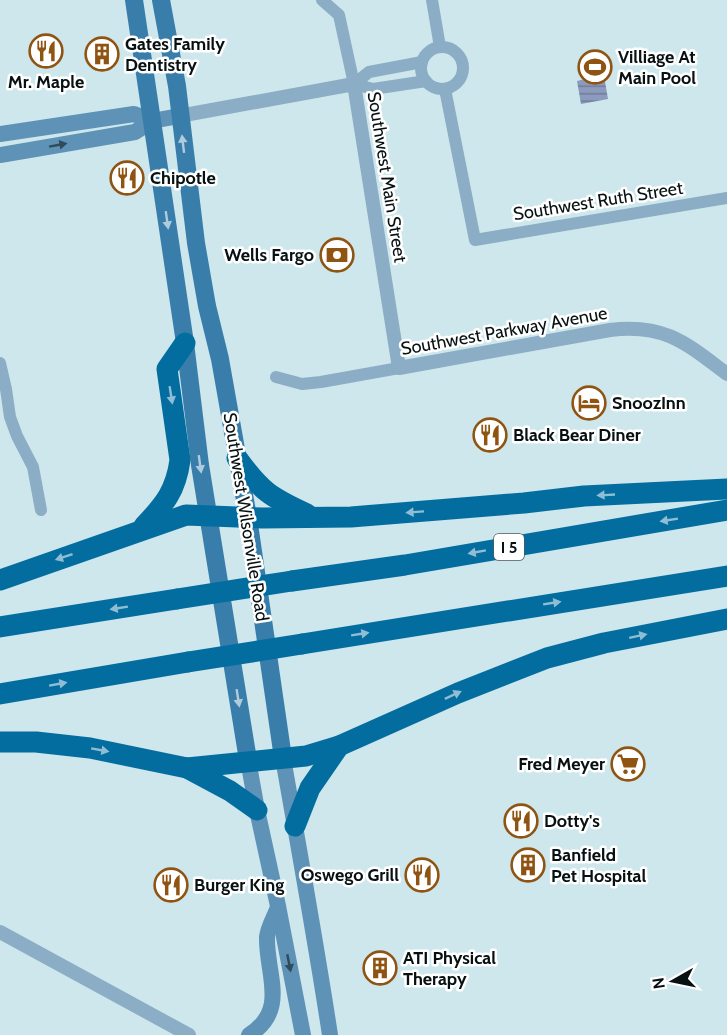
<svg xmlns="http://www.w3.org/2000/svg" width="727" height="1035" font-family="Cabin,sans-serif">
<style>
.water{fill:url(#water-rules)}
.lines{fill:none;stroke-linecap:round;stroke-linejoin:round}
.minor{stroke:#8badc5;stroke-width:12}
.tertiary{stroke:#8badc5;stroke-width:14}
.secondary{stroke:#5e92b6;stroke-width:16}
.primary{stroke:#397eaa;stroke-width:18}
.motorway{stroke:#046da0;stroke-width:21}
.motorway-bridge{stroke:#046da0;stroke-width:21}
.oneway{fill:#b0cbdd}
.oneway2{fill:#2f4b5c}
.oneway3{fill:#8ebdd4}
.labels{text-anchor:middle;stroke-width:5;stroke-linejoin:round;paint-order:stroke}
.shield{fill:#fff;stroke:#525859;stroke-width:1.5}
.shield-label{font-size:16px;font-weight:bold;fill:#081112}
.poi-label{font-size:18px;font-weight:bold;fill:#081112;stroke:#fff;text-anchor:start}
.street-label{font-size:18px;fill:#081112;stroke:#fff}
</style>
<defs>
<pattern id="water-rules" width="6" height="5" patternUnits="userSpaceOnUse" patternTransform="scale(1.5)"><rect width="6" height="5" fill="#8c9abd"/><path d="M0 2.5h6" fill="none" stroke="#707c98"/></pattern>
</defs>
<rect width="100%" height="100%" fill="#cde7ec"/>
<path class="water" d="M600 52 608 99 581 104 577 81 589 78 585 55Z"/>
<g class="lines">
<g class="minor">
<path d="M322 0 339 15 354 84"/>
<path d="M432 0 440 47"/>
<circle cx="442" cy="68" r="21"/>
<path d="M354 84 369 72 422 62"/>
<path d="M354 84 373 89 426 81"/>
<path d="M445 89 475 240 727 198"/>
<path d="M0 363 6 389 10 417 17 436 33 467 41 510"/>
<path d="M276 377 302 384 321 382 399 368"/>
</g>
<g class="tertiary">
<path d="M179 116 354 84 399 368 610 330C664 323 686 343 727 374"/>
<path d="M0 932 189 1035"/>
</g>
<g class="secondary">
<path d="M0 134 134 114 152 121"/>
<path d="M0 155 135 132 152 121 179 116"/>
<path d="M283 758C299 850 316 943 330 1035"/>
<path d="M248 760 257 810 278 906 303 1035"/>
<path d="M249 1035C289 1010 266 974 267 937 268 927 275 916 278 907"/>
</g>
<g class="primary">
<path d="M134 0 185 343 200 465 248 760"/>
<path d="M161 0 177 86 196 243 207 306 220 359 248 517 283 758"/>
</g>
<g class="motorway">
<path d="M237 458C261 491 270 497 307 514"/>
<path d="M144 526C165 504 176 490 180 460L167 369 185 343"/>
<path d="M0 580 186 515 263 518 351 517 524 503 584 496 727 489"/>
<path d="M292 581 405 565 727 510"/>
<path d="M0 627 177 599"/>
<path d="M302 644 727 576"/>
<path d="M0 694 188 662"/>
<path d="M0 742H36L90 748 187 768 230 791 257 810"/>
<path d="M187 768 306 756 339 746 458 693 547 658 604 643 727 619"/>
<path d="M295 826 310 788 339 746"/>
</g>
<g class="motorway-bridge">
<path d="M177 599 292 581"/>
<path d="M188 662 302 644"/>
</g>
</g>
<defs><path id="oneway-solid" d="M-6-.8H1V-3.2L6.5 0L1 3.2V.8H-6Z" transform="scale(1.5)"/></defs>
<g class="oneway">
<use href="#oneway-solid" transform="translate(183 144) rotate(-97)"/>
<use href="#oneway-solid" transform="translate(167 220) rotate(82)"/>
<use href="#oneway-solid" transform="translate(200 464) rotate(82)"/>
<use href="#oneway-solid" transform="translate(238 698) rotate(81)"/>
</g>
<g class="oneway2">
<use href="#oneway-solid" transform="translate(58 145) rotate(-10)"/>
<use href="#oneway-solid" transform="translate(289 963) rotate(79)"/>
</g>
<g class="oneway3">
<use href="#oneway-solid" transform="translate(171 395) rotate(81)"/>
<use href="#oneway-solid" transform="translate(606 495) rotate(177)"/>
<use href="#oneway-solid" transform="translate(415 512) rotate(176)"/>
<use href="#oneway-solid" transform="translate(669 520) rotate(171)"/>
<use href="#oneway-solid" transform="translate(477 552) rotate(170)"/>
<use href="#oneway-solid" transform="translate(64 557) rotate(162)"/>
<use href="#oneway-solid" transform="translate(552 603) rotate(-9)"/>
<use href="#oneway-solid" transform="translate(119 608) rotate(171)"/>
<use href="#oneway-solid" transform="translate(360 634) rotate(-9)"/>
<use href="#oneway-solid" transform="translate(638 636) rotate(-12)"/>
<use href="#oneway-solid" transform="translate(58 684) rotate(-10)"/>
<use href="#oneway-solid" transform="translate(453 695) rotate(-25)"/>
<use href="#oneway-solid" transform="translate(100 750) rotate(10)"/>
</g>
<defs>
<g id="restaurant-ring" transform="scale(1.725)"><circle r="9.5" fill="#fff" stroke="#8f5412" stroke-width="1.5"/><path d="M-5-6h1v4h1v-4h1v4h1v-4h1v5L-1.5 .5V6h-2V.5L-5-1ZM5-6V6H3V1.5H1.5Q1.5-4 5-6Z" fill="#8f5412"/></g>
<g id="building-ring" transform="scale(1.725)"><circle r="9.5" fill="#fff" stroke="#8f5412" stroke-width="1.5"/><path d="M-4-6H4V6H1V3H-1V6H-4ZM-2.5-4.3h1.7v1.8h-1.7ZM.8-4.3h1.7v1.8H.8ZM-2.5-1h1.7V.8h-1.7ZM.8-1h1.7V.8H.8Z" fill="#8f5412"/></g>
<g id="stadium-ring" transform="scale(1.725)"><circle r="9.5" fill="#fff" stroke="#8f5412" stroke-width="1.5"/><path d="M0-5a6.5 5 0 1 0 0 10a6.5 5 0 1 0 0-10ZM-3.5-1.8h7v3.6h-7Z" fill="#8f5412"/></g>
<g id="bank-ring" transform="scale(1.725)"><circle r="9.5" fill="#fff" stroke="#8f5412" stroke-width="1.5"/><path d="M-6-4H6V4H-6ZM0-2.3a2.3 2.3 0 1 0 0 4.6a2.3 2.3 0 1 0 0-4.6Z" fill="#8f5412"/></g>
<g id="hotel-ring" transform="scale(1.725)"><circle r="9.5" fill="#fff" stroke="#8f5412" stroke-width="1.5"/><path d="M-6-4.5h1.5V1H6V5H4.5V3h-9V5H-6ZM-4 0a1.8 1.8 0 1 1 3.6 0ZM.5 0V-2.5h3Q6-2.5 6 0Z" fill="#8f5412"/></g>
<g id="supermarket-ring" transform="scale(1.725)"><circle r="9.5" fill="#fff" stroke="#8f5412" stroke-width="1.5"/><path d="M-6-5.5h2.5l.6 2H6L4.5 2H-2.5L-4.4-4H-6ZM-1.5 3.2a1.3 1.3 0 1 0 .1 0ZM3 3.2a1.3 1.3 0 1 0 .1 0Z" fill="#8f5412"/></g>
</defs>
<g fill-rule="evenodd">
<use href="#restaurant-ring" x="46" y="51"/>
<use href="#building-ring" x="102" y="54"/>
<use href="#stadium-ring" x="595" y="67"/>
<use href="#restaurant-ring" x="127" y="178"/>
<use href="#bank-ring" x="337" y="255"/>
<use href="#hotel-ring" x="589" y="403"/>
<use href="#restaurant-ring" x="490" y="435"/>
<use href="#supermarket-ring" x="628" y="764"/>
<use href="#restaurant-ring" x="521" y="821"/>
<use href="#building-ring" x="528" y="865"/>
<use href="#restaurant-ring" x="422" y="875"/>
<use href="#restaurant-ring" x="171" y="885"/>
<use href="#building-ring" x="380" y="968"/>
</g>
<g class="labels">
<rect class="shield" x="494" y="534" width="30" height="26" rx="4.5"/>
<g class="shield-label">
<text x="509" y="553">I 5</text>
</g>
<g class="poi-label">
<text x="125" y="50">Gates Family<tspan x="125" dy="21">Dentistry</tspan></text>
<text x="618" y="63">Villiage At<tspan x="618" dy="21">Main Pool</tspan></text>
<text x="46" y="88" text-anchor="middle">Mr. Maple</text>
<text x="150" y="184">Chipotle</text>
<text x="314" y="261" text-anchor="end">Wells Fargo</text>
<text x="612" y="409">SnoozInn</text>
<text x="513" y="441">Black Bear Diner</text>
<text x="605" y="770" text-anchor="end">Fred Meyer</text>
<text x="544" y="827">Dotty's</text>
<text x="551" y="861">Banfield<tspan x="551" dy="21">Pet Hospital</tspan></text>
<text x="399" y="881" text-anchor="end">Oswego Grill</text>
<text x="194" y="891">Burger King</text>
<text x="403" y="964">ATI Physical<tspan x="403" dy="21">Therapy</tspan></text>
</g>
<g class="street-label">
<text transform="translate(387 177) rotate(81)" y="6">Southwest Main Street</text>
<text transform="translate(598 201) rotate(-9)" y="6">Southwest Ruth Street</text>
<text transform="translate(504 331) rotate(-10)" y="6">Southwest Parkway Avenue</text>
<text transform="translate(246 517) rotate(81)" y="6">Southwest Wilsonville Road</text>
</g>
</g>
<g transform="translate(673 981) rotate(261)" stroke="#ffffff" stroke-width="4.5" paint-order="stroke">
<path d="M0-4.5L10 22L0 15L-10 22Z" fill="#081112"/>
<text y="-9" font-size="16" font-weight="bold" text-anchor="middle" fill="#081112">N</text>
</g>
</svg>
